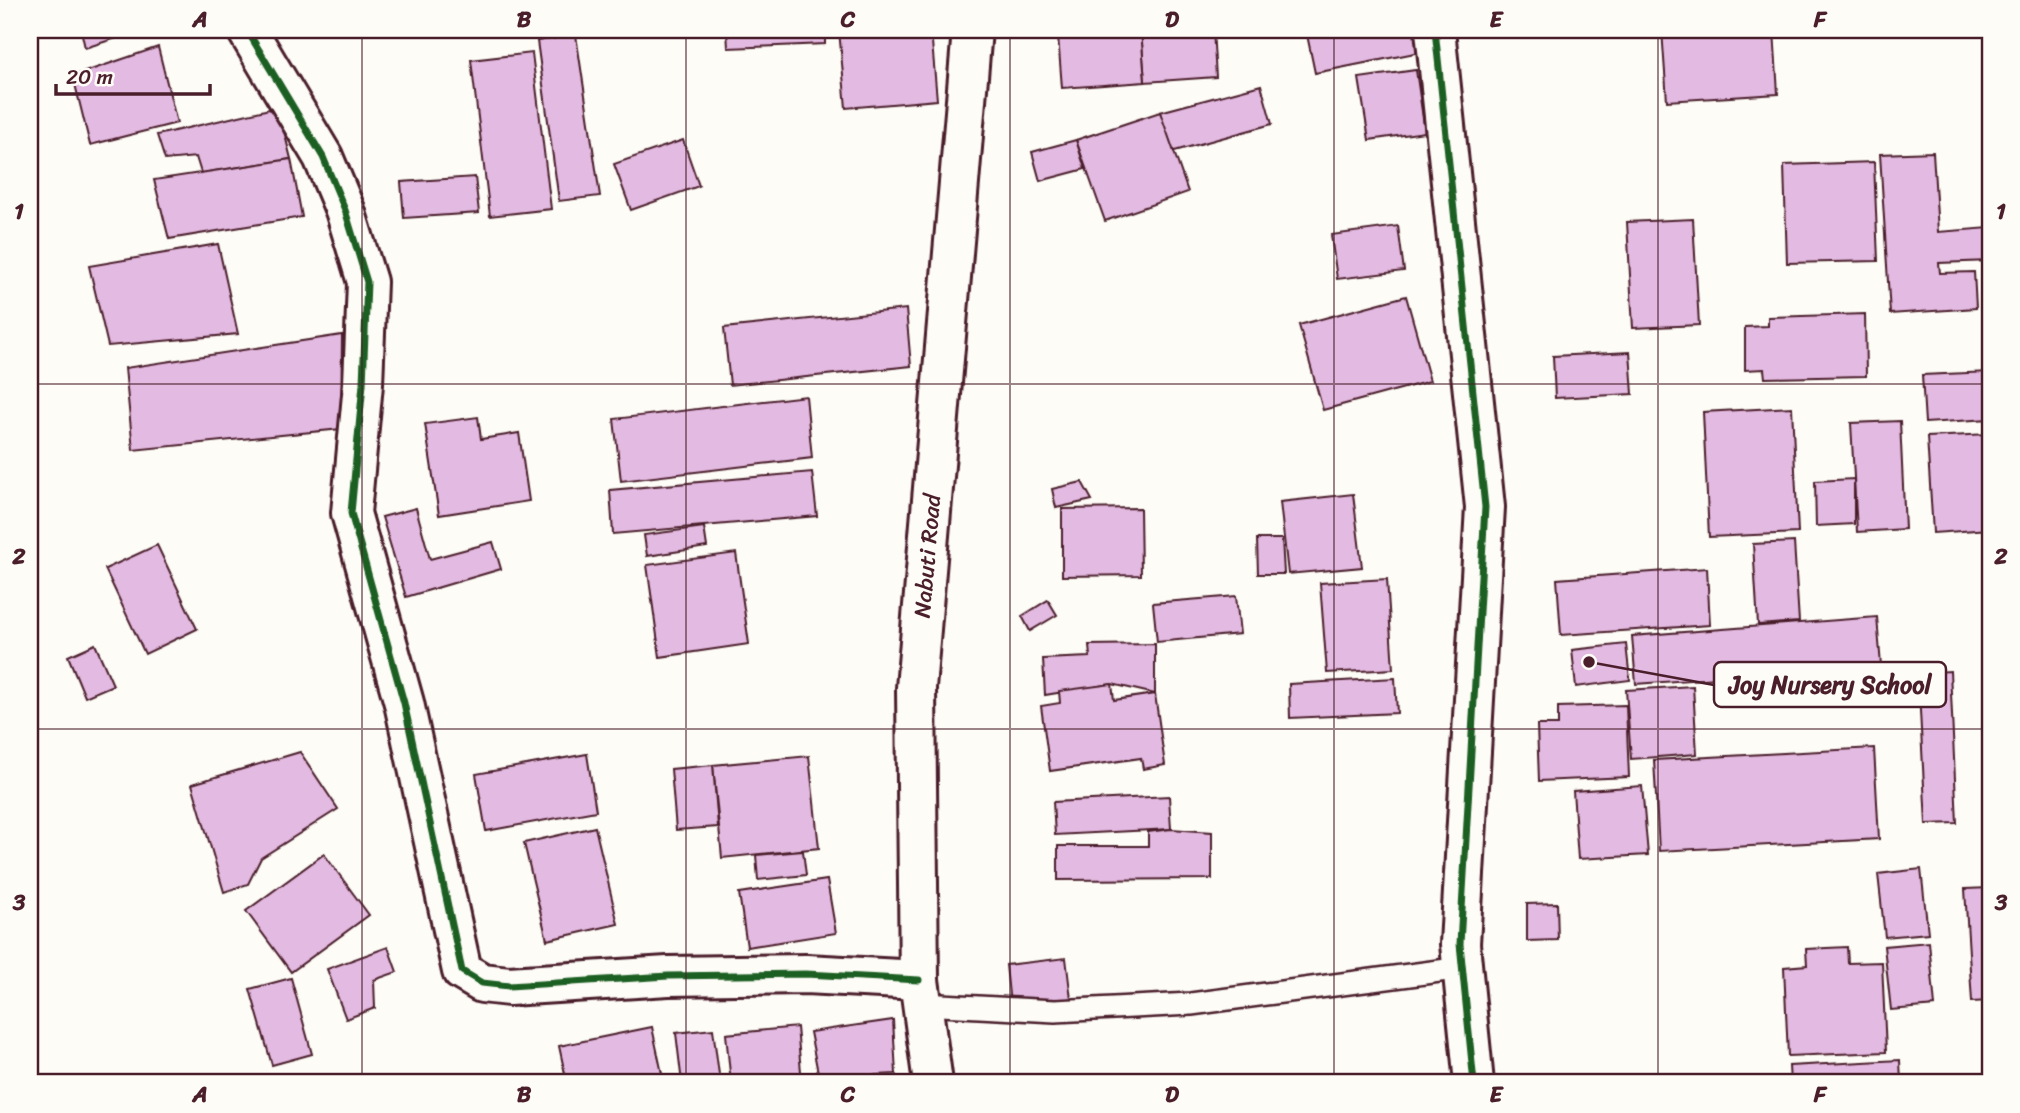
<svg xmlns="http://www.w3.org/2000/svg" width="2020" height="1113" font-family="Sriracha,sans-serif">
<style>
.building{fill:#e3bae1;stroke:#4a1f2b;stroke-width:2}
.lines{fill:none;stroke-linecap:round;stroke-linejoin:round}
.service-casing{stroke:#4a1f2b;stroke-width:26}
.minor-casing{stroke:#4a1f2b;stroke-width:44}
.tertiary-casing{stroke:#4a1f2b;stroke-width:44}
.service{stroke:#fdfcf7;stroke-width:21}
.minor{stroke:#fdfcf7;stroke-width:38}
.tertiary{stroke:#fdfcf7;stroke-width:38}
.cycleway-casing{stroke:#fdfcf7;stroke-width:11}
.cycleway{stroke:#1b5e20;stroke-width:7}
.grid{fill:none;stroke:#4a1f2b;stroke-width:2;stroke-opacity:0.55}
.labels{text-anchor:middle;stroke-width:7;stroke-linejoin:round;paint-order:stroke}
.street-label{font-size:23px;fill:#4a1f2b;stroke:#fdfcf7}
.leader{fill:none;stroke:#4a1f2b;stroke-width:2.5}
.callout-dot{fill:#4a1f2b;stroke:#fdfcf7;stroke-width:2.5}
.callout{fill:#fdfcf7;stroke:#4a1f2b;stroke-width:2.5}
.callout-label{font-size:24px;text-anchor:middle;font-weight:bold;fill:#4a1f2b}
.neatline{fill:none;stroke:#4a1f2b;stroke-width:2.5}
.grid-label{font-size:23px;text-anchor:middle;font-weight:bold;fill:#4a1f2b}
</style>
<rect width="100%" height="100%" fill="#fdfcf7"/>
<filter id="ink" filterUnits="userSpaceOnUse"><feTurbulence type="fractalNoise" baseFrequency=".0143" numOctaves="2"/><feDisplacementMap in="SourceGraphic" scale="14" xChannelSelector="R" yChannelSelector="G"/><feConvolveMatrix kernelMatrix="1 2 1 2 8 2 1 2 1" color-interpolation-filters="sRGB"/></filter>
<g filter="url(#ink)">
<g class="building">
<path d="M81 30H142L85 48Z"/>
<path d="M727 30H825V44L728 48Z"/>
<path d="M839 30H931L937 100 846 108Z"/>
<path d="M1141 30H1213L1216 77 1145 82Z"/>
<path d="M1141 30 1145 82 1062 88 1058 36Z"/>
<path d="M1306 30H1431L1435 49 1315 73Z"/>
<path d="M1662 30H1774L1778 94 1667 101Z"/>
<path d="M576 35 600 196 559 201 537 41Z"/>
<path d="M158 47 177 123 90 145 73 76Z"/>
<path d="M532 53 551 209 490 216 471 60Z"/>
<path d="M1416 70 1425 132 1369 140 1359 78Z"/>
<path d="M1261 85 1272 124 1171 152 1160 112Z"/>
<path d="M278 107 291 159 201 173 196 157 165 160 157 135Z"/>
<path d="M1160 112 1188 192 1105 221 1076 140Z"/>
<path d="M683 140 699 186 631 210 614 164Z"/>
<path d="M1076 140 1085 169 1040 181 1032 152Z"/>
<path d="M1933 152 1938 232 1990 228V261L1939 263 1940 273 1974 272 1976 308 1890 314 1880 154Z"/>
<path d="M291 159 302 217 169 239 154 180Z"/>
<path d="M1874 162 1878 261 1787 263 1784 165Z"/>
<path d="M475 177 479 213 404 218 401 182Z"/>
<path d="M1693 219 1699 325 1633 328 1627 222Z"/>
<path d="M1398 226 1404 271 1337 279 1331 235Z"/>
<path d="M218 244 238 334 108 346 89 266Z"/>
<path d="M1406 296 1430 381 1323 410 1299 325Z"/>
<path d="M906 309 911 366 730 385 724 328Z"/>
<path d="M1865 314 1866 376 1765 378 1764 369 1745 370V327L1768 326V317Z"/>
<path d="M342 335 341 429 133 450 125 368Z"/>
<path d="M1630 352 1633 394 1555 398 1553 356Z"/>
<path d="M1990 372V419L1925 423 1922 375Z"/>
<path d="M806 396 812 458 621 481 614 419Z"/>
<path d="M1792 407 1798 533 1709 537 1703 412Z"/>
<path d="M478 417 481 439 519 433 529 501 439 515 425 424Z"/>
<path d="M1900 421 1905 529 1857 532 1851 423Z"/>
<path d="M1990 434V529L1933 533 1927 437Z"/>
<path d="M812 472 817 516 613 534 610 490Z"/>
<path d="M1854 479V524L1816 526 1815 481Z"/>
<path d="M1082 482 1092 500 1056 508 1052 489Z"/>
<path d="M1353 494 1362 567 1288 574 1280 502Z"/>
<path d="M416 508 430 559 493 542 501 569 406 597 382 517Z"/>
<path d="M1140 508 1141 575 1062 576V509Z"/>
<path d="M704 527 707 547 647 556 644 535Z"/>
<path d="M1257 539H1282L1284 574H1258Z"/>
<path d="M1794 542 1799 622 1758 625 1753 544Z"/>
<path d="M157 545 197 629 145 654 105 569Z"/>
<path d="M736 553 749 644 660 657 647 565Z"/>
<path d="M1707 568 1710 625 1561 635 1557 579Z"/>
<path d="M1387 579 1393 669 1327 673 1320 583Z"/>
<path d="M1236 596 1240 634 1157 642 1153 603Z"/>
<path d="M1048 600 1057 615 1030 631 1022 616Z"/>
<path d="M1877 617 1881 666 1636 684 1632 636Z"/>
<path d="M95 644 113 685 85 697 68 656Z"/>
<path d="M1155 644V694L1112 684 1045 695 1043 659 1090 657 1089 645Z"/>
<path d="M1626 644 1630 680 1576 687 1572 650Z"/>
<path d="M1950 671 1957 823 1926 824 1918 673Z"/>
<path d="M1395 678 1397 713 1290 718 1289 684Z"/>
<path d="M1112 684 1114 700 1155 694 1165 765 1143 769 1141 758 1050 771 1041 706 1060 703 1059 691Z"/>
<path d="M1693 686 1697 754 1631 759 1626 690Z"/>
<path d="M1626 705 1629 777 1539 781 1537 725H1558V707Z"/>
<path d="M1874 748 1879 839 1659 851 1654 760Z"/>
<path d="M300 752 338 809 261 858 248 884 224 892 192 784Z"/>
<path d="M587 754 596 811 486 831 476 774Z"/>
<path d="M809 756 819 848 722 858 713 765Z"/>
<path d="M713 765 718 827 676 830 671 769Z"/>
<path d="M1642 786 1648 855 1578 859 1573 791Z"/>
<path d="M1169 796 1171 829 1055 835 1053 802Z"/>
<path d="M595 827 618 924 547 940 524 843Z"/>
<path d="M1171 829 1212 832V879L1058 880V846H1148V832Z"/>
<path d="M803 851 806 875 758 880 756 855Z"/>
<path d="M324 854 369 915 291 972 246 911Z"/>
<path d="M1921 869 1928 933 1885 937 1878 874Z"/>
<path d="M827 880 836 933 747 947 739 893Z"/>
<path d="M1990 888V1001L1972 1002 1965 889Z"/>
<path d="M1557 903 1558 940 1527 941V904Z"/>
<path d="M1929 942 1935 1006 1891 1010 1884 946Z"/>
<path d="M388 947 397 972 374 980 375 1008 346 1019 327 969Z"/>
<path d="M1847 947 1848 963 1882 962 1886 1052 1788 1056 1784 967 1807 965 1806 949Z"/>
<path d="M1066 958 1071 999 1010 1005 1006 965Z"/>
<path d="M291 978 312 1054 272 1065 250 989Z"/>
<path d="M893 1020 896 1074 819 1078 810 1032Z"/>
<path d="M652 1027 664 1083H567L559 1046Z"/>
<path d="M797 1027 802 1083H731L726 1034Z"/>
<path d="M713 1029 720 1082 682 1083 676 1033Z"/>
<path d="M1900 1060 1901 1083H1790L1789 1066Z"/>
</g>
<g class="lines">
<g class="service-casing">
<path id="service" d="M922 1004 1055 1011 1191 1004 1462 968"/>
</g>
<g class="minor-casing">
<g id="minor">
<path d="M247 30 323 157 345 210 367 282 363 384 351 513 404 703 462 971 482 983 509 986 668 976 806 974 919 980"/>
<path d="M1435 30 1485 507 1460 944 1474 1083"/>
</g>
</g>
<g class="tertiary-casing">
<path id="tertiary" d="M933 1083 919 980 916 688 972 30"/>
</g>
<use href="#service" class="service"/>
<use href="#minor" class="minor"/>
<use href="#tertiary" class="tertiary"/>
<g class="cycleway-casing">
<g id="cycleway">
<path d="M247 30 323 157 345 210 367 282 363 384 351 513 404 703 462 971 482 983 509 986 668 976 806 974 919 980"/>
<path d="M1435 30 1485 507 1460 944 1474 1083"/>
</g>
</g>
<use href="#cycleway" class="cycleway"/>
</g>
</g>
<path class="grid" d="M362 30V1083M686 30V1083M1010 30V1083M1334 30V1083M1658 30V1083M30 384H1990M30 729H1990"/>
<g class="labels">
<g class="street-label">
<text transform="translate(927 556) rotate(-85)" y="8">Nabuti Road</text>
</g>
</g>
<path class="leader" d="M1589 662L1714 685"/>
<circle class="callout-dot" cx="1589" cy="662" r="7"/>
<rect class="callout" x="1714" y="662" width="232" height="45" rx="7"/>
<g class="callout-label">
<text x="1830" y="693">Joy Nursery School</text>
</g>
<rect width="2020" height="1113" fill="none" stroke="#fdfcf7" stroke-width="77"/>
<path d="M56 84v10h154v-10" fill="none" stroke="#4a1f2b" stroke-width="3.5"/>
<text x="66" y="84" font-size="21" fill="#4a1f2b" stroke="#fdfcf7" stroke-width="5" paint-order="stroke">20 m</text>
<rect x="38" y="38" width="1944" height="1036" class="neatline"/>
<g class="grid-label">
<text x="200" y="27">A</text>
<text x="524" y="27">B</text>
<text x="848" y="27">C</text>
<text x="1172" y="27">D</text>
<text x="1496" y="27">E</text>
<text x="1820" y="27">F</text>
<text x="19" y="219">1</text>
<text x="2001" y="219">1</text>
<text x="19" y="564">2</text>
<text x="2001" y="564">2</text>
<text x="19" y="910">3</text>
<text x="2001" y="910">3</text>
<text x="200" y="1102">A</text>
<text x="524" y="1102">B</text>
<text x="848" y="1102">C</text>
<text x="1172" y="1102">D</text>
<text x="1496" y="1102">E</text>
<text x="1820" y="1102">F</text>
</g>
</svg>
